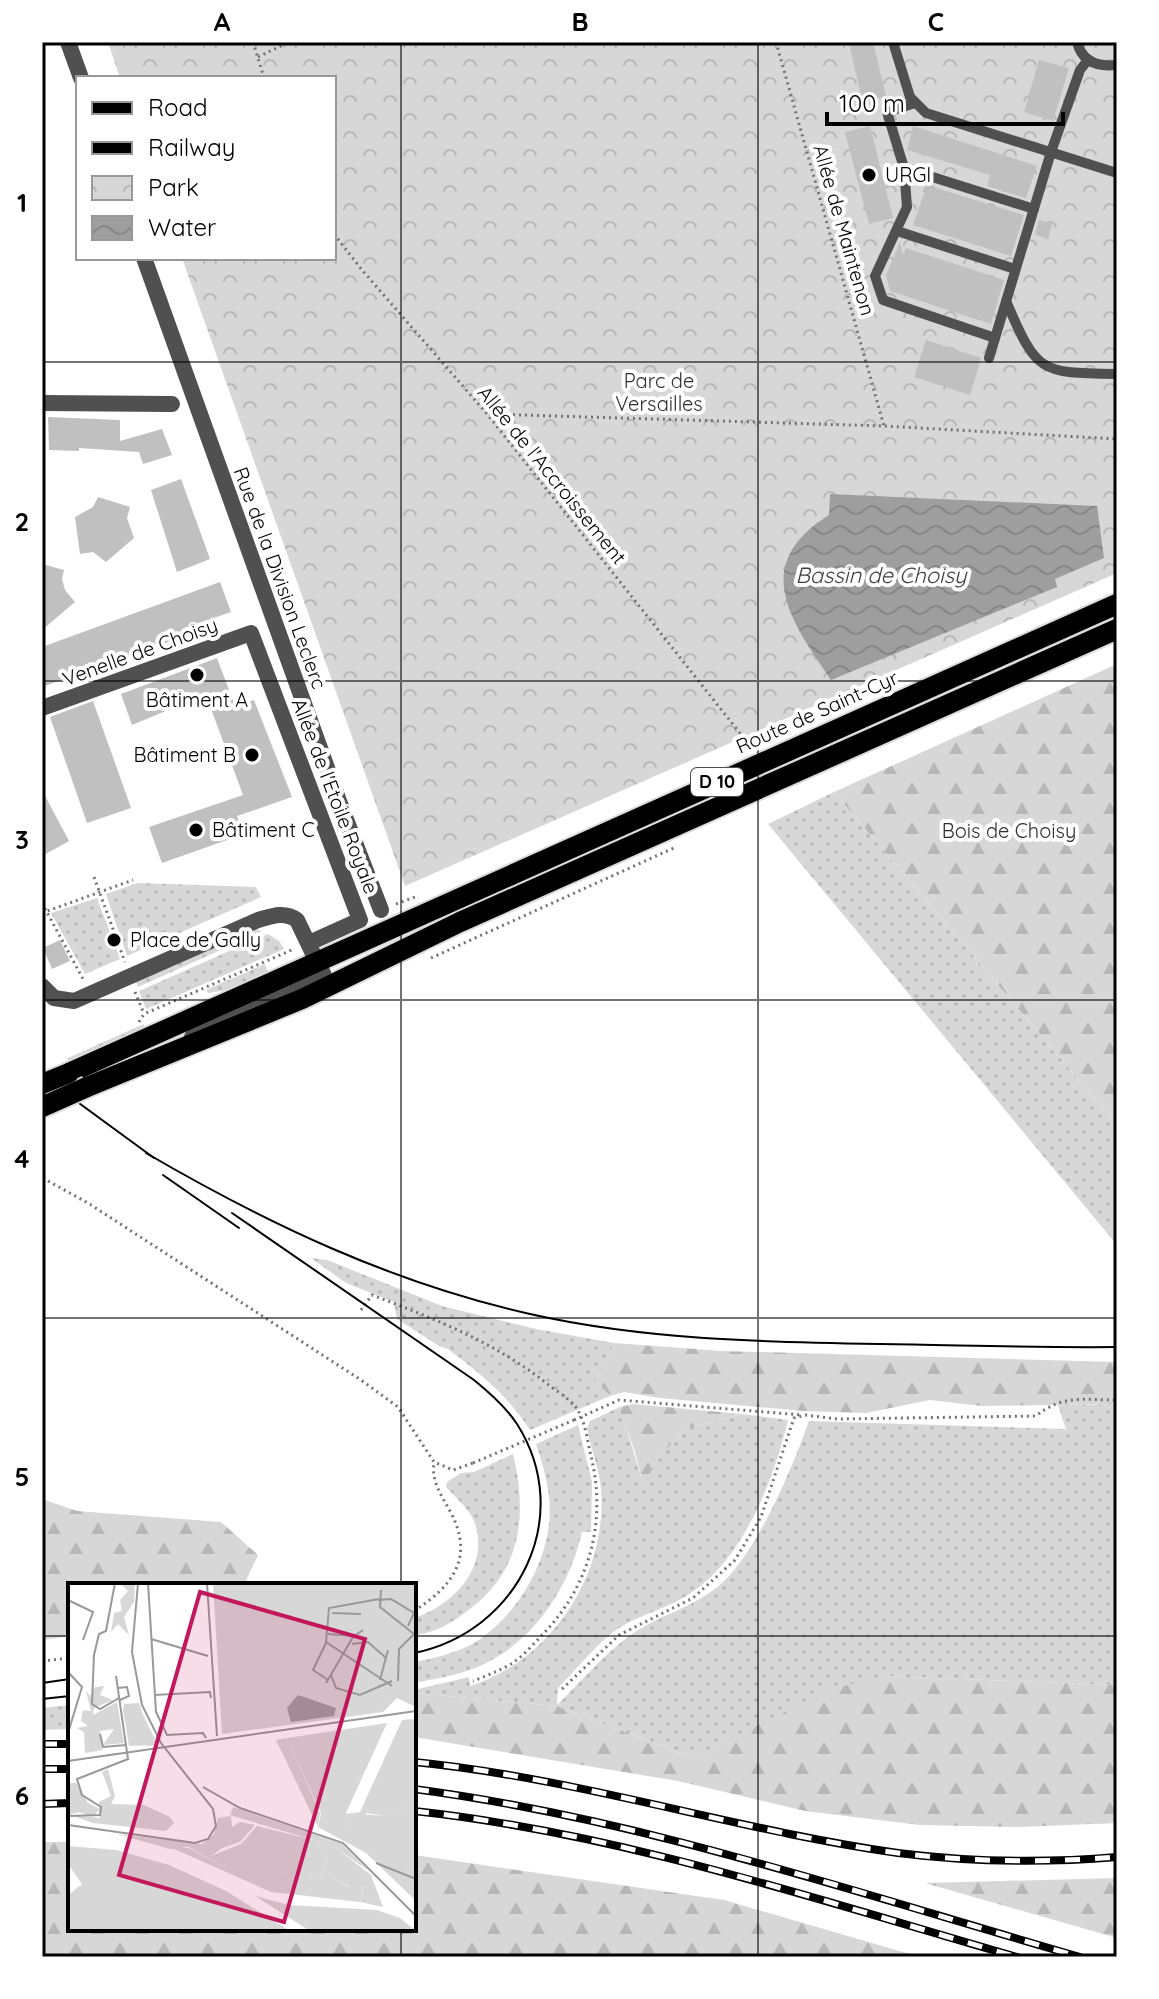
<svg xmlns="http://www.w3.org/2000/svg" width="1159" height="1999" font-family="Quicksand,sans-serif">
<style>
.grass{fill:url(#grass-dots)}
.forest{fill:url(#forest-firs)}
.park{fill:url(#park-crowns)}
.water{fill:url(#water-waves)}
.building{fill:#c0c0c0}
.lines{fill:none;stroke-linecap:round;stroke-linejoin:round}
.primary-casing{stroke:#dbdbdb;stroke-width:24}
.path{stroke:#727272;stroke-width:3;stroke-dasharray:2 4;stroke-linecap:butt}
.lane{stroke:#505050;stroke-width:10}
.street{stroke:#505050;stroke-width:16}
.primary{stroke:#000;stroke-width:20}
.tram{stroke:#000;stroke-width:2}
.rail-casing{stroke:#000;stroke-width:8}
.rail{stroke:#fff;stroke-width:5;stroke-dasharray:15;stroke-linecap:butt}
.primary-bridge-casing{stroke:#dbdbdb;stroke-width:24;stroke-linecap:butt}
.path-bridge{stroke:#727272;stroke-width:3;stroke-dasharray:2 4;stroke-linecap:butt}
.primary-bridge{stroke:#000;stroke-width:20}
.grid{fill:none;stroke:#000;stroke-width:2;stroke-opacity:0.55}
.poi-dot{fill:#000;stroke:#fff;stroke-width:3}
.labels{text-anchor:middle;stroke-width:8;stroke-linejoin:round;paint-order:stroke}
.shield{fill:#fff;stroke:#4c4c4c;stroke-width:2}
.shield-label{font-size:18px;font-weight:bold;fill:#000}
.poi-label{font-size:20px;fill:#000;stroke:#fff;text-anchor:start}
.street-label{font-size:20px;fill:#000;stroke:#fff}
.park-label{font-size:20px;fill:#2e2e2e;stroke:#fff}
.water-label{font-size:22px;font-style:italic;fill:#3f3f3f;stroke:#fff}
.inset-road{fill:none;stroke:#999;stroke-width:2}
.view{fill:#c2185b;fill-opacity:0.15;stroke:#c2185b;stroke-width:4}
.inset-edge{fill:none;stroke:#000;stroke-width:4}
.neatline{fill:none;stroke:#000;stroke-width:3}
.grid-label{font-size:26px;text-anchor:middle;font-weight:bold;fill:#000}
</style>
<defs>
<pattern id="grass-dots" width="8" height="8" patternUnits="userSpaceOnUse" patternTransform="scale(2)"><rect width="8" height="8" fill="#d7d7d7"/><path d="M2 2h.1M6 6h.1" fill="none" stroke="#b7b7b7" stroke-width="1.8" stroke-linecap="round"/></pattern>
<pattern id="forest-firs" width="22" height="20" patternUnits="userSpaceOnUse" patternTransform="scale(2)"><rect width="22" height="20" fill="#d7d7d7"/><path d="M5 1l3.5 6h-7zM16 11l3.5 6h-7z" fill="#b7b7b7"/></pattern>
<pattern id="park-crowns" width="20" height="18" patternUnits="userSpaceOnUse" patternTransform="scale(2)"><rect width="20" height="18" fill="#d7d7d7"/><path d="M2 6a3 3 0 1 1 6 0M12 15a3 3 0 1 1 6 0" fill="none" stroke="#b7b7b7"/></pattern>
<pattern id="water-waves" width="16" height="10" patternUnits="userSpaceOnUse" patternTransform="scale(2)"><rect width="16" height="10" fill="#9e9e9e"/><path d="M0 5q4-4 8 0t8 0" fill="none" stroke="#868686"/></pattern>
</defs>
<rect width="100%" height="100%" fill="#fff"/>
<g class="grass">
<path d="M834 792 1117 1125V1245L768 824Z"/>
<path d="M138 883 256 887 261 897 127 956 106 894Z"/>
<path d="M97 898 120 959 85 974 51 913Z"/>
<path d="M255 928 261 932 138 987 136 982Z"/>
<path d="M268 934 279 941 284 949 146 1009 139 991Z"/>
<path d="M265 964 268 973 234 989 208 993 206 990Z"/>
<path d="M144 1024V1029L69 1062 68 1058Z"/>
<path d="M311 1258 327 1260 442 1306 536 1329 614 1343 602 1375 590 1374 610 1396 530 1430C508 1396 480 1373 448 1349L439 1346 397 1319 394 1302 346 1283Z"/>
<path d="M1117 1404V1685L883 1676 755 1728 693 1758 557 1706 414 1693V1690L469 1677 470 1686C551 1661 608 1574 601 1489 599 1468 591 1449 587 1428L590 1421 620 1407 643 1483 662 1454 685 1429 742 1414 788 1420C774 1479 744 1558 691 1593 669 1608 641 1614 619 1628 600 1640 575 1671 558 1688L557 1705C580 1683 602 1656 628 1637 664 1610 704 1608 735 1569 765 1532 793 1466 809 1421L1066 1429 1058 1405Z"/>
<path d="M578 1425 592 1482 591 1532H582C569 1589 531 1646 475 1668 455 1676 434 1679 414 1683V1662C436 1658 465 1651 483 1637 524 1607 555 1549 549 1497 547 1479 542 1461 536 1444Z"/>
<path d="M513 1454C529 1521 520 1577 459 1617 446 1626 430 1634 414 1635V1618C454 1605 491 1566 474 1521 469 1509 455 1497 446 1487L447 1482 461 1473 474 1472Z"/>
<path d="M70 1705V1729L42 1730V1708Z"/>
</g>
<g class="forest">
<path d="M1117 664V1125L834 792Z"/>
<path d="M614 1343 722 1351 1117 1362V1404L982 1406 930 1400 866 1413 804 1411 660 1398 624 1392 610 1396 589 1373 602 1375Z"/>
<path d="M633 1404 742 1414 685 1429 662 1454 643 1484 635 1452 619 1407Z"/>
<path d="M42 1499 77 1511 221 1522 258 1555 244 1585H70V1636L42 1640Z"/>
<path d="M883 1676 1117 1685V1823L1020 1827 920 1825 805 1811 678 1781 414 1737V1693L557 1706 693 1758 829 1690Z"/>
<path d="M42 1842H70V1929H414V1855L724 1900 920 1957H42Z"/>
<path d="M1117 1878V1938L925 1883Z"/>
</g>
<path class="park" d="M108 42H1117V573L405 886 182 258H334V78H120Z"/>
<path class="water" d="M830 494 1097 506 1104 558 1055 579 1057 587 831 680C791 621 749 565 829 515Z"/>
<g class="building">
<path d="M856 42H873L886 96 863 103 849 44Z"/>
<path d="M1039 60 1069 68 1053 121 1024 112Z"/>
<path d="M870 126 893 218 869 224 845 132Z"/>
<path d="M913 126 1037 166 1026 198 987 186 990 175 907 150Z"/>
<path d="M927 185 1024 215 1011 256 913 225Z"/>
<path d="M1039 220 1052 224 1048 240 1035 234Z"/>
<path d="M900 242 903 255 906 248 1004 280 991 324 890 291 886 275Z"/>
<path d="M926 340 981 358 970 395 914 377Z"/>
<path d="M48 417 120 420V441L162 429 172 455 143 464 139 452 79 448V451L49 450Z"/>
<path d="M181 479 210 559 177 572 151 490Z"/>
<path d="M98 497 130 507 127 518 134 538 106 562 93 552 80 554 75 517 93 507Z"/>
<path d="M42 564 64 570 62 579 65 590 75 602 42 630Z"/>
<path d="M220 582 231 612 185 628 188 635 42 687V647Z"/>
<path d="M217 658 235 706 254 700 292 797 237 816 244 834 162 863 149 827 243 795 207 698 178 706 132 725 121 694Z"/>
<path d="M93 701 131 808 87 823 50 717Z"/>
<path d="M42 790 69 841 42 856Z"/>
<path d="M60 940 70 961 52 969 43 948Z"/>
</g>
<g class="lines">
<g class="primary-casing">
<g id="primary">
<path d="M69 1073 1117 604"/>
<path d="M87 1087 302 999 460 922 1117 629"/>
</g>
</g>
<g class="path">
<path d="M253 42 264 78"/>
<path d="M776 42 884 426"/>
<path d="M258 57 289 42"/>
<path d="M334 234 362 270 487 414 743 737"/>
<path d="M489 414 884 426 1117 439"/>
<path d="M94 877 125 962"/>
<path d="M42 903 83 979"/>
<path d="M396 904 415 897"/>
<path d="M42 913 133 880"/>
<path d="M431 958 676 847"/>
<path d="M135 992 144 1014"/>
<path d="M139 1022 144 1014 294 949"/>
<path d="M42 1181H48L88 1203 361 1380 398 1407 434 1462 453 1470 473 1463"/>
<path d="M361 1310 372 1295C435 1319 497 1343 550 1386 558 1392 567 1397 574 1405 585 1417 587 1440 591 1456 607 1522 590 1586 542 1635 533 1645 523 1656 511 1664 499 1671 486 1676 473 1681"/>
<path d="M574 1420 619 1400 802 1415"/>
<path d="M414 1611C451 1587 475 1559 451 1513 442 1496 431 1482 434 1462"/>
<path d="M42 1661 70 1658"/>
<path d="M562 1689 619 1635 693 1598 735 1560 761 1517 794 1418 806 1415 837 1419 1036 1416C1063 1394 1084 1400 1117 1400"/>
</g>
<g class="lane">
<path d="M893 42 910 97 926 113 1117 173"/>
<path d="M1077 42C1082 62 1098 67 1117 65"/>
<path d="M915 103 887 112 904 168 907 207 875 276 883 300 995 338"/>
<path d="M904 168 1034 209"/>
<path d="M897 231 1015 269"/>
<path d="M1006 301C1037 373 1039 373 1117 374"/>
<path d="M989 358 1051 152 1080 70 1088 60"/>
</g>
<g class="street">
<path d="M68 42 81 78"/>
<path d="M144 258 340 804 381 910"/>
<path d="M42 403 172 404"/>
<path d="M42 708 251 633 360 920 309 943"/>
<path d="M42 986 54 998 74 1001 258 920C272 916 284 911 297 920L329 987"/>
<path d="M192 1037 216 1022 323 973"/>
</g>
<use href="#primary" class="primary"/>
<g class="tram">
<path d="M42 1076 154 1158"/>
<path d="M146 1153C268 1224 392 1283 530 1314 645 1340 763 1342 880 1344 959 1345 1038 1348 1117 1347"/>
<path d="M163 1175 239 1228"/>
<path d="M232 1213 474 1380C490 1393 506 1407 517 1424 576 1517 518 1632 414 1653"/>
<path d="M42 1683 70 1679"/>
<path d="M42 1699 70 1696"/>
</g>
<g class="rail-casing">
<g id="rail">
<path d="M42 1744H70"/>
<path d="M414 1762C578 1778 735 1830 898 1853 970 1862 1045 1863 1117 1857"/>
<path d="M42 1769H70"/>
<path d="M414 1789C642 1819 860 1894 1080 1957"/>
<path d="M42 1804 70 1803"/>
<path d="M414 1811C620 1833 818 1900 1017 1957"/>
</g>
</g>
<use href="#rail" class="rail"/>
<g class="primary-bridge-casing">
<g id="primary-bridge">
<path d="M42 1084 69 1073"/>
<path d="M42 1107 87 1087"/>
</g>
</g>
<path class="path-bridge" d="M473 1463 574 1420"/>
<use href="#primary-bridge" class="primary-bridge"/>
</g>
<path class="grid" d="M401 42V1585M758 42V1957M42 362H1117M42 681H1117M42 1000H1117M42 1318H1117M42 1636H70M414 1636H1117M401 1929V1957"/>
<g class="poi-dot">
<circle cx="869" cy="175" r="8"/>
<circle cx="197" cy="675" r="8"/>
<circle cx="252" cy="755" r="8"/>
<circle cx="196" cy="830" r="8"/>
<circle cx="114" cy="940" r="8"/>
</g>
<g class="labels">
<rect class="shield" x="691" y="768" width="52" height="28" rx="6"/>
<g class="shield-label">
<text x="717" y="788">D 10</text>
</g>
<g class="poi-label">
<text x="885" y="182">URGI</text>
<text x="197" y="707" text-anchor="middle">Bâtiment A</text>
<text x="236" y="762" text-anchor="end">Bâtiment B</text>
<text x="212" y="837">Bâtiment C</text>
<text x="130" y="947">Place de Gally</text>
</g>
<g class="street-label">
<text transform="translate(844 230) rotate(74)" y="7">Allée de Maintenon</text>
<text transform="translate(552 475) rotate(51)" y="7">Allée de l'Accroissement</text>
<text transform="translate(280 578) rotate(70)" y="7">Rue de la Division Leclerc</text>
<text transform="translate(140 652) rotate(-20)" y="7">Venelle de Choisy</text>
<text transform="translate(817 712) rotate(-24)" y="7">Route de Saint-Cyr</text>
<text transform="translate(335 796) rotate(69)" y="7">Allée de l'Etoile Royale</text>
</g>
<g class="park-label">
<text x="659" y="388">Parc de<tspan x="659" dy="23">Versailles</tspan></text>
<text x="1009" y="838">Bois de Choisy</text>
</g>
<g class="water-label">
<text x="881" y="583">Bassin de Choisy</text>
</g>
</g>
<g transform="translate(68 1583)">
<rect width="348" height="348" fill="#fff"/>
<path d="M36 103 32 112 45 117 26 125 25 132 49 119 56 160 35 162 46 146 32 148 34 167 17 170 16 149 9 145 20 143 13 138 15 127 23 128 18 108 22 113 27 104ZM55 127H68L90 162 61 163ZM348 136V218L316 233 299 230 280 248 278 231 292 229 334 137ZM219 155 252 230 250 244 208 157ZM163 233 164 244 172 239 187 242 172 259 154 265 143 273 173 261 189 243 249 258 258 274 254 292 229 295 190 282 159 286 121 264 102 266 49 251 134 261 146 251 150 235ZM258 257 303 292 315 324 292 319 296 303 282 304 259 292Z" fill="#d7d7d7"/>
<path d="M67 0 66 19 56 34 61 52 50 41 43 49 46 30 54 28 52 17 60 8 54 2ZM71 120 76 134 90 162 79 163 68 127H55L56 121ZM319 140 278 230 280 247 293 231 316 233 348 218V318L298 270 250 244 253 230 219 155ZM40 186 47 213 43 221 76 222 102 234 106 240 98 248 25 240 3 232 32 235 31 219 43 213 34 189ZM0 200H8L20 220 32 226 25 234 11 229 0 232ZM165 224 274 261 301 288 258 258 264 276 260 292 281 304 284 297 296 302 292 319 203 309 104 265H121L159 286 190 282 229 295 254 292 258 274 249 258 162 232ZM0 263 48 267 101 282 158 308 222 348H0V312L14 301 0 281ZM187 313 221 322 309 327 332 335 348 348H242Z" fill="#d7d7d7"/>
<path d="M145 0H348V124L329 115 315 129 154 151Z" fill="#d7d7d7"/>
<path d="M230 112 268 125 266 133 223 139 219 125Z" fill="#9e9e9e"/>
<path class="inset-road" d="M47 0 38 48 31 51 26 72 24 121 32 126 51 115M80 0 88 129 99 152 135 150 138 155M139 0 149 153M313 7 312 24 346 51 331 66 330 98M311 16 261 25 258 59 324 103M0 17 25 29 15 57M310 17 323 16 346 30 340 43M264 30 293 31M260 51 287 53M83 56 140 73M258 60 245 87 260 97M284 61 300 59 318 75M0 89 14 104 0 150M263 92 268 105 292 112 324 98M312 97 320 67M258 100 285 54 295 47M50 105 59 104 61 113 52 117M86 112 142 109 143 115M32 151 35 164 58 162M0 178 348 128M135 204 172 225 275 260 348 333M0 233 32 232 33 224 14 212 9 196 60 176 48 93M0 242 127 260 140 256 148 243 145 226 93 160 74 122 64 69 70 0M308 280 348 296"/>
<path class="view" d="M132 9 297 56 216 339 51 292Z"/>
<rect width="348" height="348" class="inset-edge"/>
</g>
<rect width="1159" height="1999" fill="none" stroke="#ffffff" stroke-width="88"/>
<rect x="76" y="76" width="260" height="184" fill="#ffffff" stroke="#999999" stroke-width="2"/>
<rect x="92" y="102" width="40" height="12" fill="#000000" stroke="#999999" stroke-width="2"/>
<text x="148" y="116" font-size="24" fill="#000000">Road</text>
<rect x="92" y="142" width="40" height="12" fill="#000000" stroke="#999999" stroke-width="2"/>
<text x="148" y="156" font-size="24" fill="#000000">Railway</text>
<rect x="92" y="176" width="40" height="24" fill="url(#park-crowns)" stroke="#999999" stroke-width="2"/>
<text x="148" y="196" font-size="24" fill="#000000">Park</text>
<rect x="92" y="216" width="40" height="24" fill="url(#water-waves)" stroke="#999999" stroke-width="2"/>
<text x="148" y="236" font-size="24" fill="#000000">Water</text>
<path d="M827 112v12h236v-12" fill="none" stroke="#000000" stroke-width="4"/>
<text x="839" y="112" font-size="24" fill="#000000" stroke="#ffffff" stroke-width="6" paint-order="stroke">100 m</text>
<rect x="44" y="44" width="1071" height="1911" class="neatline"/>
<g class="grid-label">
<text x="222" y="31">A</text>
<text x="580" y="31">B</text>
<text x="936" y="31">C</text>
<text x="22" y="212">1</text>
<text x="22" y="531">2</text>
<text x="22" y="849">3</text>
<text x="22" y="1168">4</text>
<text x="22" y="1486">5</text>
<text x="22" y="1805">6</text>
</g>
</svg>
